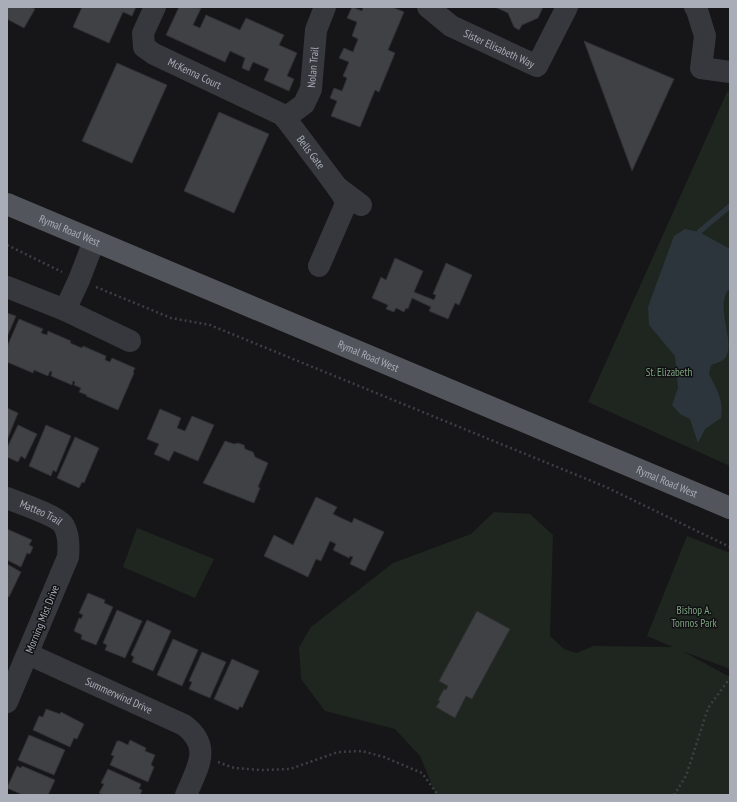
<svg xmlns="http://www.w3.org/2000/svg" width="737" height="802" font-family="'PT Sans Narrow',sans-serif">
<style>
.green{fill:#1e261f}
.water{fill:#2c353c}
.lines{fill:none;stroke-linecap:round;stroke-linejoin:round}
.stream{stroke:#2c353c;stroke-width:5}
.building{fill:#404145;stroke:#303034}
.path{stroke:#3d3f44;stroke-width:2.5;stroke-dasharray:2 3;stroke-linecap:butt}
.minor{stroke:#37383d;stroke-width:22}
.major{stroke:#53555c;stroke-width:22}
.labels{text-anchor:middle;stroke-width:3;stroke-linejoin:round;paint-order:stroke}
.street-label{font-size:11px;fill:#a8adb8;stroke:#111113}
.park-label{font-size:11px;fill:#7fa381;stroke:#111113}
</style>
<rect width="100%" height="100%" fill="#161618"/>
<g class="green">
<path d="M727 92H730V466L588 402Z"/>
<path d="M494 512 530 514 553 535 550 636 564 649 576 653 594 646 673 647 647 636 687 536 730 553V669L682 651 730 677V795H436L420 756 395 729 325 711 301 679 299 647 311 627 393 563 471 534Z"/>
<path d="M137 528 214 559 195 598 123 567Z"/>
</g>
<path class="water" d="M685 229 699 232 730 249V288C713 306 737 343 725 358 722 362 716 363 711 365L709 374C717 390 724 400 721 418L705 429 698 443 690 419 680 414 672 405 678 388 675 356 649 325 648 307 674 236Z"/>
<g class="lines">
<path class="stream" d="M699 232 730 206"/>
</g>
<g class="building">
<path d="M7 7H33V8L35 9 24 28 7 19Z"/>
<path d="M82 7H136L132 16 123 12 109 43 73 27Z"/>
<path d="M179 7 201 8 193 25 200 28 206 15 240 30 246 18 284 35 279 45 297 53 287 76 294 79 289 91 264 80 269 69 253 62 249 71 242 68 245 58 230 51 225 62 166 35Z"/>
<path d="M352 7 362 11 363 7H392L404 12 388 50 395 53 379 92 375 90 360 127 331 116 337 101 330 98 334 88 342 91 347 78 343 76 349 62 339 58 344 48 353 52 358 39 352 36 357 22 347 18Z"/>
<path d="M495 7H543L538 18 522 25 519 30 514 27 508 13Z"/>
<path d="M584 41 674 79 632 171Z"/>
<path d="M117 63 167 85 132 163 82 141Z"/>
<path d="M219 112 269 134 234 213 184 191Z"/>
<path d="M395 258 423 271 414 292 434 300 436 295 433 294 446 263 472 275 459 305 455 303 448 319 429 311 431 307 412 298 408 309 406 308 404 312 396 308 394 312 386 309 388 305 372 298 381 277 386 280Z"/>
<path d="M7 313 16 316 7 337Z"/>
<path d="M19 319 43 329 41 333 47 335 48 331 71 341 70 343 82 348 83 346 106 356 105 360 110 362 112 358 135 368 133 372 134 373 118 410 86 396 87 395 79 392 81 388 74 385 75 382 73 381 72 385 51 376 52 372 50 371 48 376 34 370 33 373 7 362V347Z"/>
<path d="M7 408 18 413 7 440Z"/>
<path d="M160 409 181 418 177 428 185 431 192 416 214 425 198 461 174 451 169 461 154 454 159 444 147 439Z"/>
<path d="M18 425 37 434 25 459 21 456 18 462 7 457V448Z"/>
<path d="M46 425 71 436 56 472 53 470 51 476 29 466Z"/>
<path d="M75 437 99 448 84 483 82 482 79 488 57 478Z"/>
<path d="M225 441 234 444 238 443 244 445 245 449 253 452 255 457 268 463 258 487 260 488 254 503 203 483Z"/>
<path d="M316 497 337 507 333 514 352 523 354 518 384 532 365 571 350 564 353 557 350 556 349 558 333 550 336 544 330 541 321 561 316 559 308 577 264 556 274 535 293 545Z"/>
<path d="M7 529 32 540 29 545 33 547 30 554 27 553 21 567 7 560Z"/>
<path d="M7 564 21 572 9 597 7 596Z"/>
<path d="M88 593 105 600 104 603 113 607 96 645 81 639 82 635 74 631 79 618 81 619 83 615 79 613Z"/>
<path d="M117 610 142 621 125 658 105 650 107 645 103 643Z"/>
<path d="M477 611 510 629 472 699 466 696 455 718 436 707 440 701 438 700 444 689 446 690 448 686 439 681Z"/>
<path d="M147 620 171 631 153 671 132 662 134 657 131 655Z"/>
<path d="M173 639 198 650 182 686 157 675Z"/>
<path d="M202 652 226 662 210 698 189 689 192 682 189 681Z"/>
<path d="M232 659 259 671 242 708 240 706 238 710 214 699Z"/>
<path d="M46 709 60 714 61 712 84 724 77 739 74 738 70 747 33 730 39 716 43 717Z"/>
<path d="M29 735 65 750 54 775 18 760Z"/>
<path d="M130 740 146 748 145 751 155 755 151 765 154 767 148 782 110 765 114 756 111 755 117 741H120L128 745Z"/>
<path d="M17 766 21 768 22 766 55 780 48 795H23L7 788Z"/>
<path d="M108 769 141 784 139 789 142 790 140 795H104L99 793 104 784 101 783Z"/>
</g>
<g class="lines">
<g class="path">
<path d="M7 245 62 272"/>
<path d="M96 287 171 318 210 325 606 487 730 547"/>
<path d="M218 762 234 768 262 770 290 769 338 752 362 751 384 757 422 773 438 795"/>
<path d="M674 795 686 776 708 708 730 678"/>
</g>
<g class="minor">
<path id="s1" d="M155 7 143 33 144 47 154 54 283 115 337 187 361 205"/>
<path id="s2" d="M428 7 451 26 537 66 567 7"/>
<path d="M695 7 697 10 705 36 701 68 730 72"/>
<path id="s3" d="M285 118 304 104 311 89 316 30 325 7"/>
<path d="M319 266 345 206V199L337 187"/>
<path d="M7 287 65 310 79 280 94 241"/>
<path d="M65 310 130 341"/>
<path id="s4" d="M7 498C19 503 59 516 64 526 69 535 69 547 68 557L7 702"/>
<path id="s5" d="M28 654 184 725C213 747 197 768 186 795"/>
</g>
<path class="major" id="s6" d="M7 204 730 508"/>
</g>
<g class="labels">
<g class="street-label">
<text dy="4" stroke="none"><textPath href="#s2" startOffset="83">Sister Elisabeth Way</textPath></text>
<text dy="4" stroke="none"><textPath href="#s3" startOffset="62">Nolan Trail</textPath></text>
<text dy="4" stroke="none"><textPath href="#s1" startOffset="100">McKenna Court</textPath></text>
<text dy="4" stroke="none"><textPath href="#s1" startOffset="244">Bells Gate</textPath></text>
<text dy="4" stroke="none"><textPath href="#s6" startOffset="68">Rymal Road West</textPath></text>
<text dy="4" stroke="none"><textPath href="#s6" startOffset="392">Rymal Road West</textPath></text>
<text dy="4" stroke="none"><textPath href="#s6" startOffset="716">Rymal Road West</textPath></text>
<text dy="4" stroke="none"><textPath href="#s4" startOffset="37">Matteo Trail</textPath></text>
<text transform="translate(42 619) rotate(-68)" y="4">Morning Mist Drive</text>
<text dy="4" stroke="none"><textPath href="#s5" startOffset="100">Summerwind Drive</textPath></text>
</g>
<g class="park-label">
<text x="669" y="376">St. Elizabeth</text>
<text x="694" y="614">Bishop A.<tspan x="694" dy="13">Tonnos Park</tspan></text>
</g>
</g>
<rect width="737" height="802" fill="none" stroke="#a8adb8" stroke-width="16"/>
</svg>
